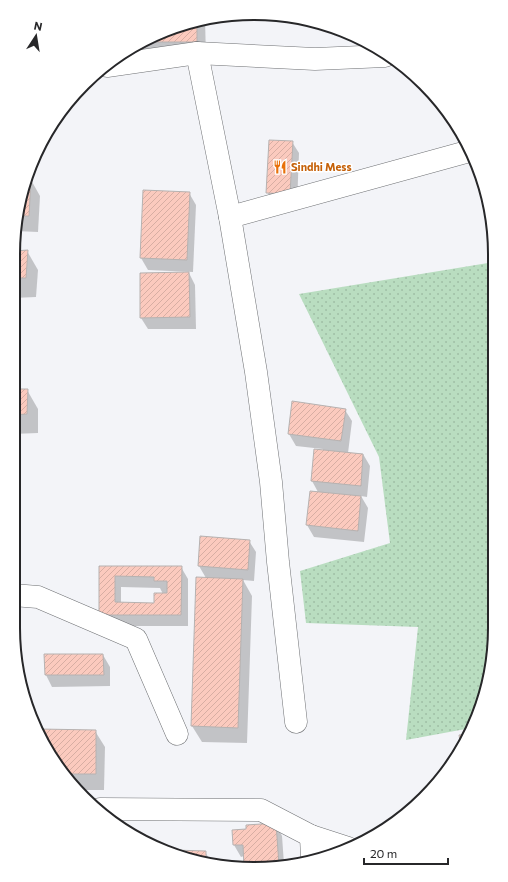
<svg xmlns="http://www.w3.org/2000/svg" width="508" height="882" font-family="Commissioner,sans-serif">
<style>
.grass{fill:url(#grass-dots)}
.shadow{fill:#0003;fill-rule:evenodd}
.building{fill:url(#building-hatch);stroke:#b6b2b1;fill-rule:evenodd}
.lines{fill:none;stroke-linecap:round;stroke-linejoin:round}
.minor-casing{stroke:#6e7073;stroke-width:23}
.minor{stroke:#fff;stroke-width:22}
.labels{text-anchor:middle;stroke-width:3;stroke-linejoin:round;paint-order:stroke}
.food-label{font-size:11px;font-weight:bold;fill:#c56008;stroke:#fff;text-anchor:start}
.rim{fill:none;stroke:#272729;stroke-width:2}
</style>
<defs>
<pattern id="grass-dots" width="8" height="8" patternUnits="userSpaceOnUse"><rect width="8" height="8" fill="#b9ddc0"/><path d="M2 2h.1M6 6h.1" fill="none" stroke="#9fbea5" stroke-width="1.8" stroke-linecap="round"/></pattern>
<pattern id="building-hatch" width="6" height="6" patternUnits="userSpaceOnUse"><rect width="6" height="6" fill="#fbcabe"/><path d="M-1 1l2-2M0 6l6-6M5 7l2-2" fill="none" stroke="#d7aea3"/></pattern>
</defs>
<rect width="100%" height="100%" fill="#f3f4f8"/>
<path class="grass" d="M494 262V644L482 705 471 728 406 740 418 627 306 623 300 571 390 543 379 457 299 294Z"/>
<g class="shadow">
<path d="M205 18 206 58 120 54Z"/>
<path d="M292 142 299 153 297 205 274 204 268 193Z"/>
<path d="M25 180H31L40 196 38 232 15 231Z"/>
<path d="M144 191 189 193 196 205 193 272 148 270 141 258Z"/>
<path d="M27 251 38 270 36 297 13 298 14 252Z"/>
<path d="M189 273 195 285 196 329H148L141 318Z"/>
<path d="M13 390H27L38 409V433L13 434Z"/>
<path d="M345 410 352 421 348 453 363 454 370 466 367 497 361 496 368 508 364 542 314 537 307 525 318 492 312 481 323 449 296 446 289 434Z"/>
<path d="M201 538 249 541 256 552 254 581 243 580 252 596 247 743 202 742 192 726 206 578 199 566Z"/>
<path d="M100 567H181L188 579V626H106ZM121 587 160 588 163 594 155 604 121 603Z"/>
<path d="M103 655 110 667V686L52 687 46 675Z"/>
<path d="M39 730 95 731 105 747 104 790H79L63 775Z"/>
<path d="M276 824 282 836 284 864 254 869 245 868 244 856 241 857 234 845 233 831 248 830Z"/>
<path d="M174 851 205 852 212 863 191 861 174 853Z"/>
</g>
<g class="building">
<path d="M197 22V42H147Z"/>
<path d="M269 140 293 141 290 194 266 193Z"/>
<path d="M25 179H31L29 216H18Z"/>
<path d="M143 190 190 192 187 260 140 258Z"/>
<path d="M28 250 26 278H13L14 251Z"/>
<path d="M189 272 190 317 140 318V273Z"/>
<path d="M13 389H28L27 414 13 415Z"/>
<path d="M292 401 346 409 341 441 288 434Z"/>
<path d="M314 449 363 454 361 486 311 481Z"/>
<path d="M310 491 361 496 358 531 306 525Z"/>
<path d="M200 536 250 540 248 570 198 566Z"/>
<path d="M99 566H182L181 615H99ZM115 576 154 577V581H167V593H154V603L115 602Z"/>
<path d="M196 577 243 579 238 728 191 726Z"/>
<path d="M44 654H103L104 675H45Z"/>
<path d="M39 729 96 730V774H62Z"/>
<path d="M468 734 461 748 459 735Z"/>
<path d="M276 823 279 865 254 869 244 868 243 845H233L232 830 246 829V825Z"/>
<path d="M173 850 206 851V863L191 861 173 852Z"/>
</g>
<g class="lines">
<g class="minor-casing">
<g id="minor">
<path d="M197 53 230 217 256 372 271 482 278 562 296 722"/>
<path d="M107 66 197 53 315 59 385 56 389 54"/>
<path d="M230 217 470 151"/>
<path d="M13 595 38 597 136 639 177 734"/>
<path d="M100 809 261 810 311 836"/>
<path d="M312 859 311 836 348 848"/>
</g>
</g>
<use href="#minor" class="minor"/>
</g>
<defs>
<g id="restaurant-bare" transform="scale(1.08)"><path d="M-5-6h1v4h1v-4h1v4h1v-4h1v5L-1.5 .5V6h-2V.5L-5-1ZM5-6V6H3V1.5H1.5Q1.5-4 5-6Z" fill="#e8710a" stroke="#fff" stroke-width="2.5" paint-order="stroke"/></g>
</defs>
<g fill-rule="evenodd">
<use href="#restaurant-bare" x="280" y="167"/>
</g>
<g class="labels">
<g class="food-label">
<text x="291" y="171">Sindhi Mess</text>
</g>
</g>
<path d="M0 0H508V882H0ZM254 20H254A234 234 0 0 1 488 254V628A234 234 0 0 1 254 862H254A234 234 0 0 1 20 628V254A234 234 0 0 1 254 20Z" fill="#fff" fill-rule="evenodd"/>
<path class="rim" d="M254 20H254A234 234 0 0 1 488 254V628A234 234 0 0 1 254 862H254A234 234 0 0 1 20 628V254A234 234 0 0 1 254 20Z"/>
<g transform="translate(36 36) rotate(12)" stroke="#ffffff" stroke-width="3" paint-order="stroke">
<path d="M0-3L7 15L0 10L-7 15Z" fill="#272729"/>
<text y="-6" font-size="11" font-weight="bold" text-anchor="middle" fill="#272729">N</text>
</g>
<path d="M364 858v6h84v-6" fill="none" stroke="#272729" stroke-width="2"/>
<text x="370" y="858" font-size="12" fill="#272729" stroke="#ffffff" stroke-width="3" paint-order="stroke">20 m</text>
</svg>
